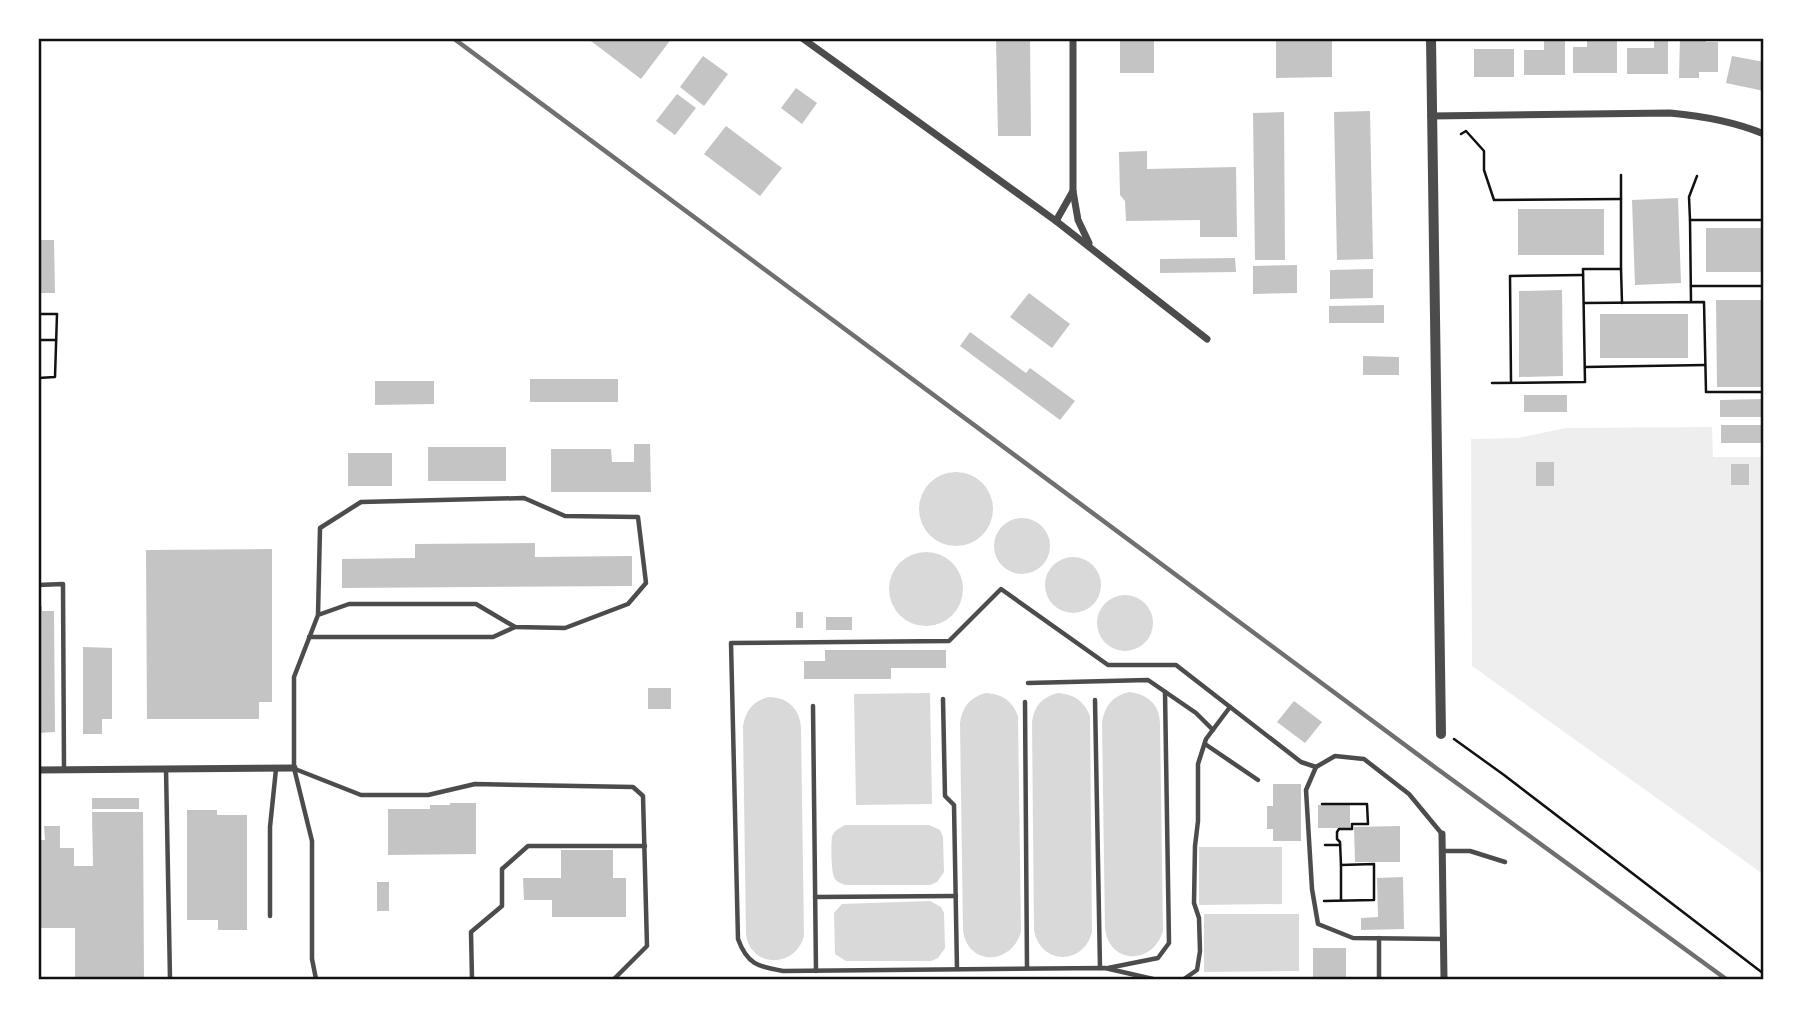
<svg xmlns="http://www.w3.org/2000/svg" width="1802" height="1018" font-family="'PT Sans Narrow',sans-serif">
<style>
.green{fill:#eee}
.water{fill:#d9d9d9}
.building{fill:#c4c4c4}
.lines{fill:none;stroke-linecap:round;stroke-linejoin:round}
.path{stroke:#111;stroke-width:2.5}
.service{stroke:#4c4c4c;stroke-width:4.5}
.minor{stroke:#4c4c4c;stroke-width:7}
.tertiary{stroke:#4c4c4c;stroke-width:10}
.rail{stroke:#707070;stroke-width:4.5}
.neatline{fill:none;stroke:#111;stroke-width:2.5}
</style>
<rect width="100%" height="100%" fill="#fff"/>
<path class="green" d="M1712 427 1713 457H1763V874L1472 666 1471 439 1518 438 1566 428Z"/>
<g class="water">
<circle cx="956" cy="509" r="37"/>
<circle cx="1022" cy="546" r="28"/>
<circle cx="926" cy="589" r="37"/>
<circle cx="1073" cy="585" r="28"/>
<circle cx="1125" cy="623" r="28"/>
<path d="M1129 692C1148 694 1160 705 1160 724L1163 931C1153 965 1110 965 1105 929L1102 722C1105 705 1113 696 1129 692Z"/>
<path d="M930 693 932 804 856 805 854 694Z"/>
<path d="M986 693C1003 694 1012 701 1018 716L1021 932C1011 966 967 966 963 930L960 723C962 707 970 697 986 693Z"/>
<path d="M1058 693C1074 694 1084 701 1090 716L1092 932C1083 966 1040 965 1034 930L1032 722C1034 706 1042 697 1058 693Z"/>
<path d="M769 697C789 698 800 709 801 729L804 936C795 969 750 968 746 934L743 726C746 710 753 701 769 697Z"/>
<path d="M845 825H929L940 830 943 837 944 872 937 882 930 885H845C841 883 837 882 835 879 831 874 831 843 832 837 834 830 840 828 845 825Z"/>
<path d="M1199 847H1282V904L1199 905Z"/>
<path d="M930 901 941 907 944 913 945 948 938 958 931 961H846L835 954 834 913 842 904Z"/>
<path d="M1204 914H1299V971L1204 972Z"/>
</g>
<g class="building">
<path d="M587 38H672L641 79Z"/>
<path d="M996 38H1030L1031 136H998Z"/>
<rect x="1120" y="38" width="34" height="35"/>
<path d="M1276 38H1332V77L1276 78Z"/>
<path d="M1654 38H1668V74H1627V48H1654Z"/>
<path d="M1680 38H1706V42H1718V72H1699V78H1679Z"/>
<path d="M1544 41H1565V75H1524V50H1544Z"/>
<path d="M1587 41H1617V73H1573V47H1587Z"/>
<rect x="1474" y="49" width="40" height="28"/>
<path d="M703 56 728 74 704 106 680 87Z"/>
<path d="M1732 56 1764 62V91L1726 83Z"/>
<path d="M796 88 817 103 802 124 781 108Z"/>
<path d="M677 94 696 108 675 135 656 121Z"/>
<path d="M1370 111 1373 259 1337 260 1334 112Z"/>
<path d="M1284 112 1285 260H1255L1253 113Z"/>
<path d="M726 126 782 168 760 196 704 154Z"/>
<path d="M1147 151V169L1236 167 1237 237H1200V220L1126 221 1125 201 1120 195 1119 152Z"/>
<path d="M1678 198 1681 283 1635 285 1632 200Z"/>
<rect x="1518" y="209" width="86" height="46"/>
<rect x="1706" y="228" width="58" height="44"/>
<path d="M38 240H54L55 293H38Z"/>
<path d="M1235 258 1236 272 1160 273V259Z"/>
<path d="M1297 265V293L1253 294V266Z"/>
<path d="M1373 269V298L1330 299V270Z"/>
<path d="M1562 290 1563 376 1519 377V291Z"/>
<path d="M1029 293 1070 324 1052 348 1010 317Z"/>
<path d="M1716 300H1761V387H1717Z"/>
<path d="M1384 305V323H1329V306Z"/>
<rect x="1600" y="314" width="88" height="44"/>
<path d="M970 332 1026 373 1030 368 1075 401 1060 420 960 346Z"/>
<path d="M1363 356 1399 357V375H1363Z"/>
<rect x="530" y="379" width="88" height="23"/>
<path d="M375 381H434V404L375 405Z"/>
<rect x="1524" y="395" width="43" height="17"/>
<path d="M1764 399V417H1720V400Z"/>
<rect x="1721" y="425" width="43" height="18"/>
<path d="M634 444H650L651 492H551V449H611L612 462H634Z"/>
<rect x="428" y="447" width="78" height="34"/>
<rect x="348" y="453" width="44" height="33"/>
<rect x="1536" y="462" width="18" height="24"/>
<rect x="1731" y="464" width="18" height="21"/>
<path d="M535 543V557L632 556V586L342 588V559L415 558V544Z"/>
<path d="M272 549V702H259V719H147L146 550Z"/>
<path d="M38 606H42V611H54L55 732 38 733Z"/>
<rect x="796" y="612" width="7" height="16"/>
<rect x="826" y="617" width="26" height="13"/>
<path d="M83 647 112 648V719H102V734H83Z"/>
<path d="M825 650H946V668H891V679H804V661H825Z"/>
<rect x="648" y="688" width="23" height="21"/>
<path d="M1294 701 1322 722 1305 743 1277 722Z"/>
<path d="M1273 784H1301V841H1273V829H1267V806H1273Z"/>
<rect x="92" y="798" width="47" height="11"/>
<path d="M450 803H476V854L388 855V809H430V805H450Z"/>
<rect x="1318" y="805" width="32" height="23"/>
<path d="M187 810H217V815H247V930H218V920H187Z"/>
<path d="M92 812H143L144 979H75V928H38V840H45L44 826H60V848H74V866H93Z"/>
<path d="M1400 826V862H1355L1354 827Z"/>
<path d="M561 850H613V878H626V917H552V900H524L523 878H561Z"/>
<path d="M1403 877 1404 929 1361 930V918L1378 917 1377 878Z"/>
<rect x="377" y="882" width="12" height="29"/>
<rect x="1313" y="948" width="33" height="29"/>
</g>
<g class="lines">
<g class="path">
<path d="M1461 134 1466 131 1484 151V170L1494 200 1621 199"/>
<path d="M1697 176 1689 197 1690 220H1764"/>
<path d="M1690 220 1691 301"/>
<path d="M1621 269 1622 303"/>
<path d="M1691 286H1764"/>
<path d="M1584 303 1704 302 1706 392H1764"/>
<path d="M38 314H57L55 377 38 378"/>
<path d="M38 340H56"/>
<path d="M1585 367 1705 365"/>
<path d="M1511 381 1510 276 1583 275"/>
<path d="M1492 383 1585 382 1583 269H1621V175"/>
<path d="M1454 739 1504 775 1764 974"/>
<path d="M1322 804H1367L1368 824H1352V829H1339L1337 832V839L1340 842 1341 865"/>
<path d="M1325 845H1340"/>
<path d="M1324 901 1374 900V864L1341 865V900"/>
</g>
<g class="service">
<path d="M38 585 63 584 64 769"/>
<path d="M309 637H493L515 627"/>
<path d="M1028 683 1148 680 1196 713 1213 730"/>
<path d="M943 699 945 796 954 805 957 969"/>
<path d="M1095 700 1100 968"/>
<path d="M1025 702 1027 968"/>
<path d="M813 706 816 971"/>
<path d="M1205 744 1258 780"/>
<path d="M166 769 170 979"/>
<path d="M295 769 361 795H428L475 784 633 787 643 796 647 946 614 979"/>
<path d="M1442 834 1409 794 1364 759 1335 756 1316 767 1306 790 1312 889 1318 924 1353 938 1443 939"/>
<path d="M1443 851H1470L1505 862"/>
<path d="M815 897 956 896"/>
<path d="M270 916V827L276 769"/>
<path d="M1379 938V979"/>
<path d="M1108 968 1158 958 1169 943 1165 692"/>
<path d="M316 979 312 959V841L294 768V677L318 615 320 528 361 502 524 498 565 516 638 517 646 583 628 604 565 628 515 627 476 604H349L318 615"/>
<path d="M472 979 471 932 502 906V869L528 846H645"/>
<path d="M1153 979 1105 968 783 971C758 967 747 964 738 939L731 643 949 641 1001 589 1108 665H1176L1301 762 1316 767"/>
<path d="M1184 979 1197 970 1200 951 1199 918 1194 903 1195 846 1198 821V764L1206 739 1230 707"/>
</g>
<g class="minor">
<path d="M802 38 1056 221 1207 339"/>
<path d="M1431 116 1670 113C1703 116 1733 121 1764 134"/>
<path d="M1073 191 1078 220 1089 243"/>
<path d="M1056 221 1073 191V38"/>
<path d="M38 770 294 768"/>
<path d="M1442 834 1444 979"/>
</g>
<path class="tertiary" d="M1431 38 1441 734"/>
<path class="rail" d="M453 38 1436 768 1726 979"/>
</g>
<rect width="1802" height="1018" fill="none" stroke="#ffffff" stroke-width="80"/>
<rect x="40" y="40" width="1722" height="938" class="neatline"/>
</svg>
